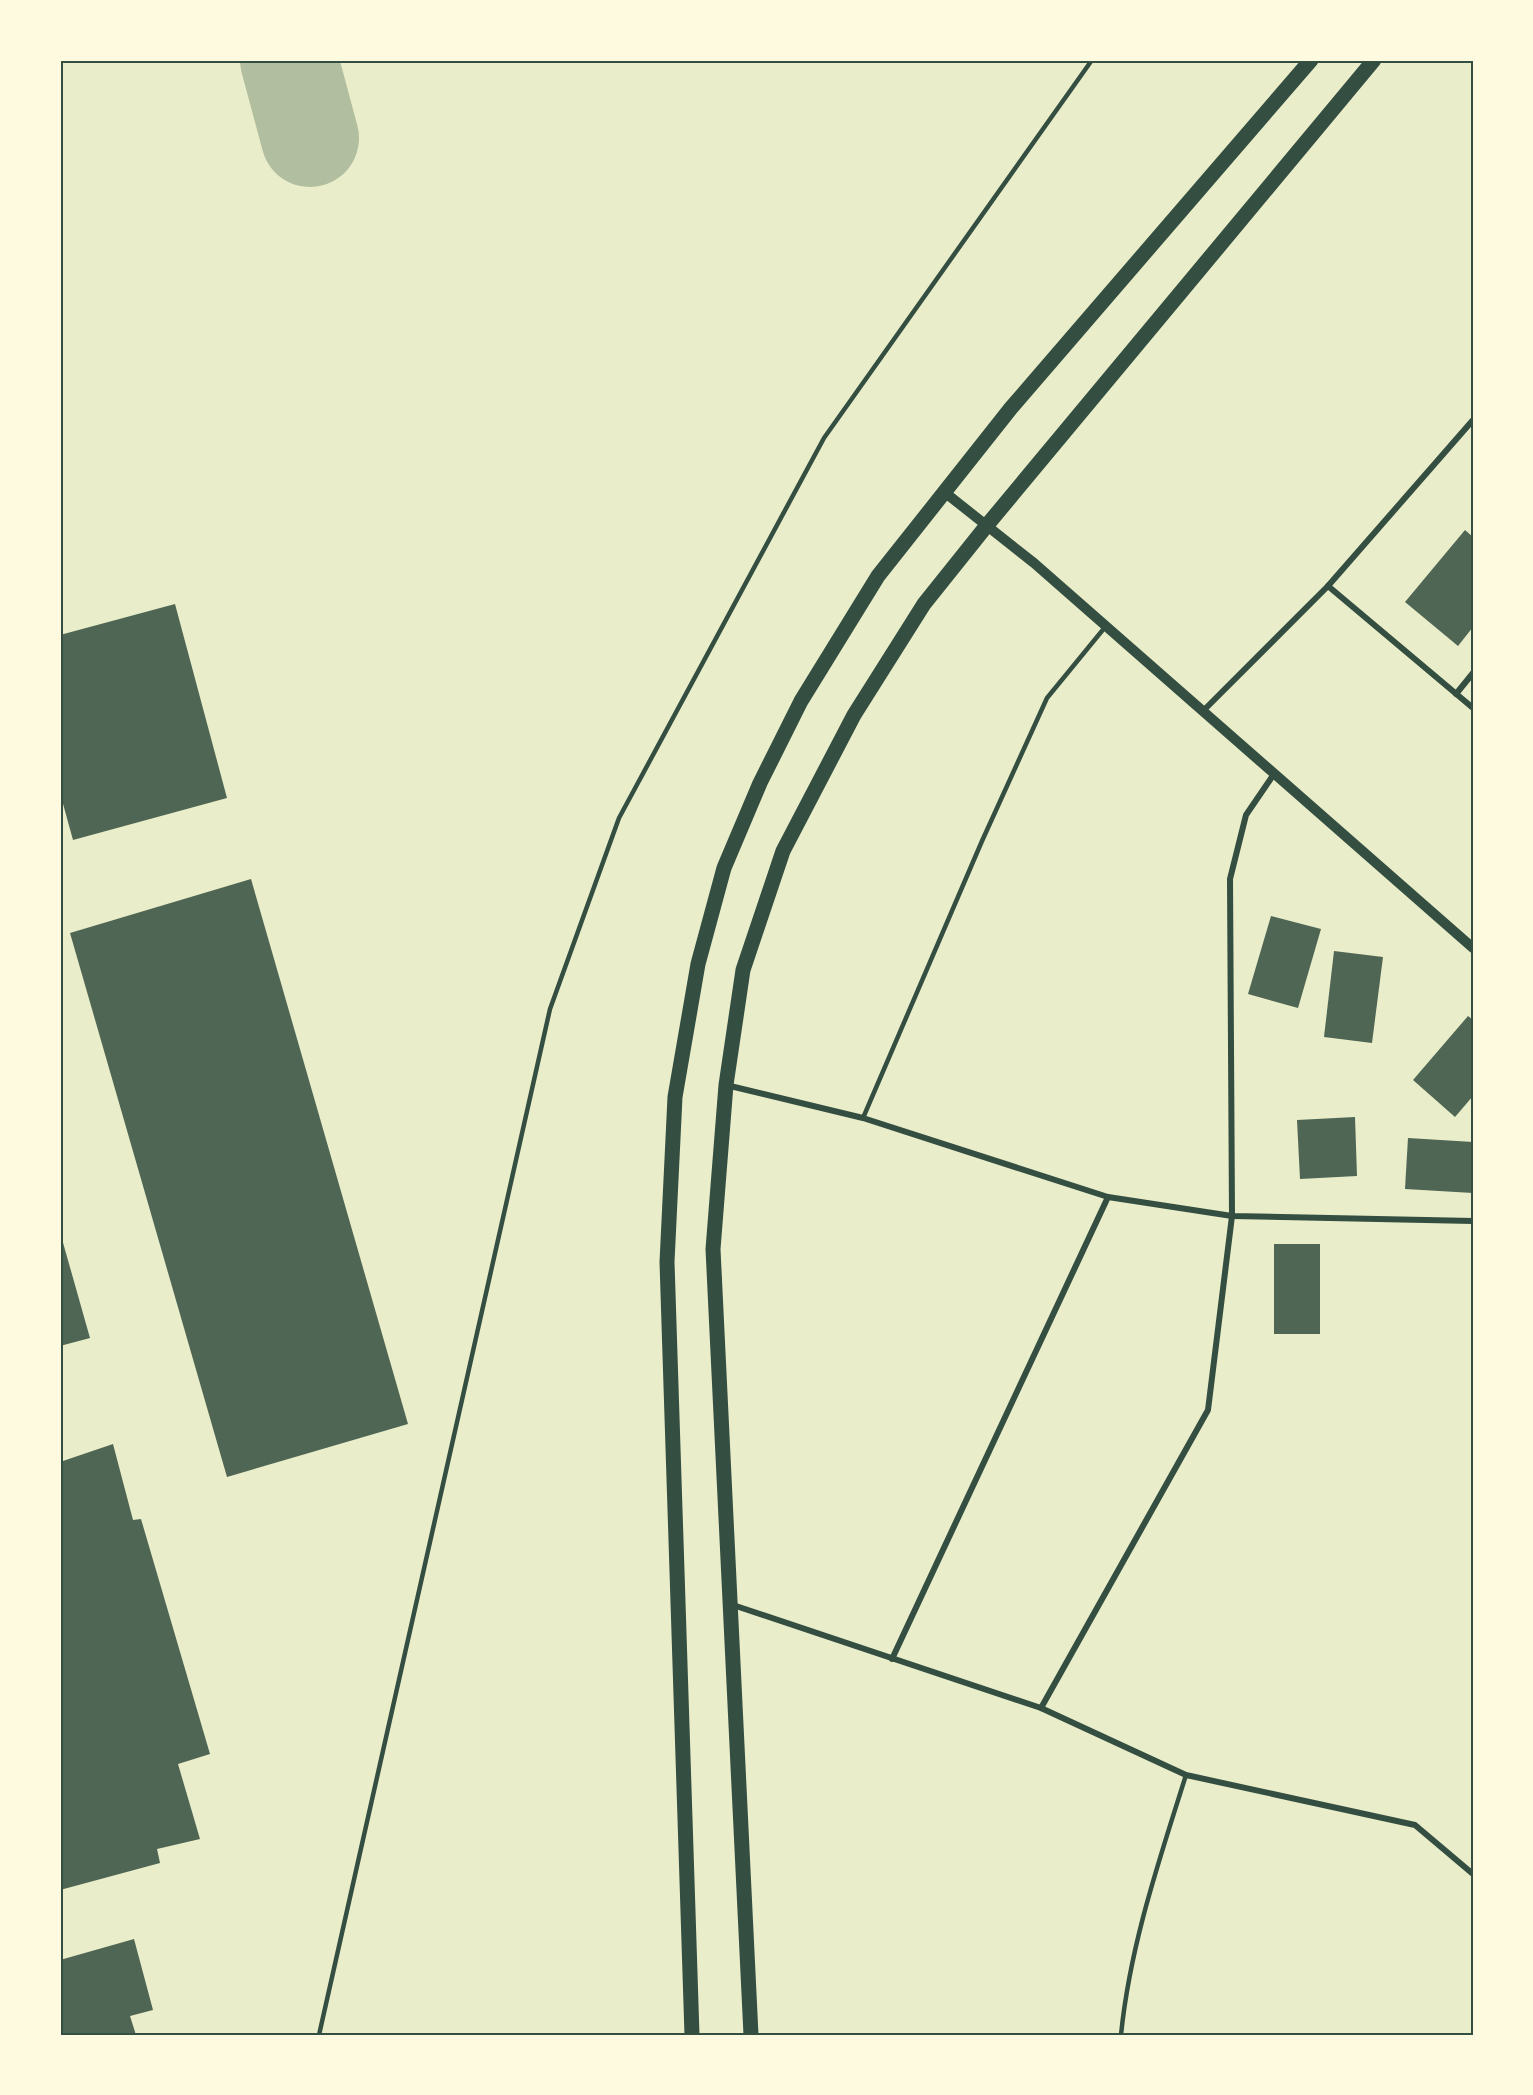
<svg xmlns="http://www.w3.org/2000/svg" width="1533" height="2095" font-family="Raleway,sans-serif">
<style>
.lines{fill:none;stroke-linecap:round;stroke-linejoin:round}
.taxiway{stroke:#b2bea0;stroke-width:98}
.building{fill:#4f6655}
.service{stroke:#344e41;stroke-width:4.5}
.minor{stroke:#344e41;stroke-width:6}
.tertiary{stroke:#344e41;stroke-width:10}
.primary{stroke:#344e41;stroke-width:15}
.neatline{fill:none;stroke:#344e41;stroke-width:2}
</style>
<rect width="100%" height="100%" fill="#e9edc9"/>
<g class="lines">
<path class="taxiway" d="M289 60 310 138"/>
</g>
<g class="building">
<path d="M1465 530 1473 537V627L1458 646 1405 602Z"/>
<path d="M175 604 227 798 73 840 60 793V635Z"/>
<path d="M251 879 408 1424 227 1477 70 933Z"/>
<path d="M1271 916 1321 929 1298 1008 1248 994Z"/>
<path d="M1334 951 1383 957 1372 1043 1324 1037Z"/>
<path d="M1468 1016 1473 1020V1096L1455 1117 1413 1080Z"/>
<path d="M1355 1117 1357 1176 1300 1179 1297 1120Z"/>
<path d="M1408 1138 1473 1142V1193L1405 1189Z"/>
<path d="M60 1232 90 1338 60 1346Z"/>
<rect x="1274" y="1244" width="46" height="90"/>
<path d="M113 1444 133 1520 141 1519 210 1754 178 1764 200 1839 157 1849 160 1863 60 1890V1462Z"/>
<path d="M134 1939 153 2010 130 2016 136 2035H60V1960Z"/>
</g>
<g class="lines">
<g class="service">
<path d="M863 1118 982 841 1047 698 1106 626"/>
<path d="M319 2035 550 1009 619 818 824 438 1092 60"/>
<path d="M1121 2035C1130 1945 1159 1861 1186 1775"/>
</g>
<g class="minor">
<path d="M1328 586 1473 708"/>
<path d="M1456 694 1473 673"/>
<path d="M1204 710 1328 586 1473 420"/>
<path d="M726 1085 863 1118 1108 1197 1232 1216 1473 1221"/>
<path d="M730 1604 1041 1708 1186 1775 1415 1825 1473 1874"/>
<path d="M892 1659 1108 1197"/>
<path d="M1041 1708 1208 1410 1232 1216 1230 879 1246 815 1274 774"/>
</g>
<path class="tertiary" d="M943 491 1034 563 1473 948"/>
<g class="primary">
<path d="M692 2035 667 1262 675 1097 698 964 724 868 760 783 801 701 878 576 1011 408 1311 60"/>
<path d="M751 2035 713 1249 726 1085 743 970 783 851 854 715 924 604 988 524 1374 60"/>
</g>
</g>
<rect width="1533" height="2095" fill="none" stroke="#fefae0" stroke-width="123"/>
<rect x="62" y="62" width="1410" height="1972" class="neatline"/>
</svg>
